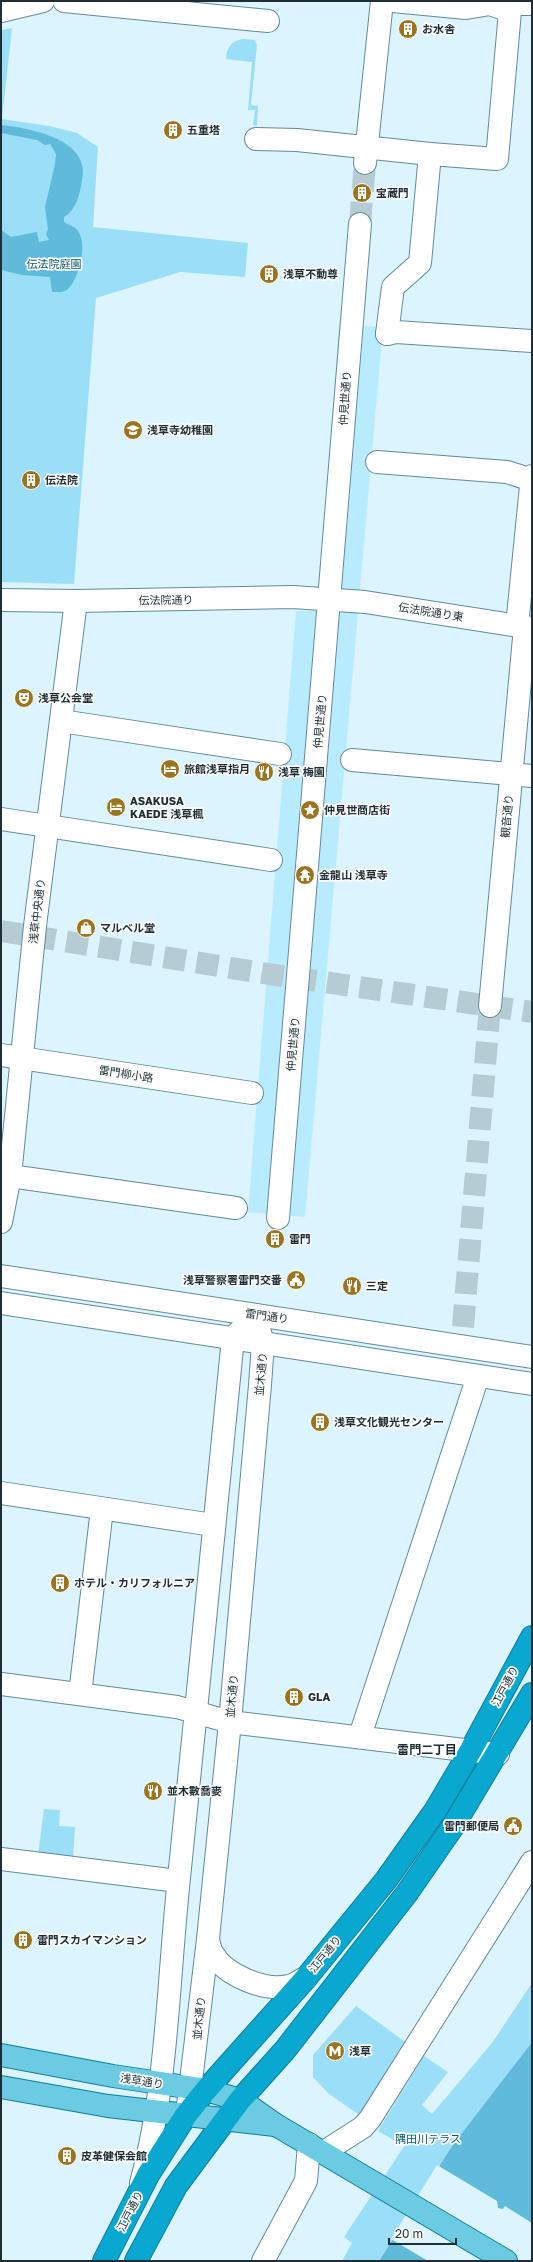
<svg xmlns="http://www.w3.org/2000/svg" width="533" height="2262" font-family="'Golos Text','Noto Sans JP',sans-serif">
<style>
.built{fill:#b9ebfe}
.green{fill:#9bdef7}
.water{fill:#60bbda}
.pier{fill:#dbf4fd}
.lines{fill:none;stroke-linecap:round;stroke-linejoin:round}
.minor-tunnel{stroke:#b5ccd5;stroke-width:22;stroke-dasharray:22 11;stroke-linecap:butt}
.minor-casing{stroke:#638a98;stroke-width:24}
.major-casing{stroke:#107d9a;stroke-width:24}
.highway-casing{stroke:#107d9a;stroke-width:24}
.minor{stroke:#fff;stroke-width:22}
.major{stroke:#6bcbe3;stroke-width:22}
.highway{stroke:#09a8d1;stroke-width:22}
.labels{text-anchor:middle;stroke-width:3.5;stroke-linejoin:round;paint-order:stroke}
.poi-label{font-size:11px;font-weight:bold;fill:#1e2e34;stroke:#fcfcfc;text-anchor:start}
.park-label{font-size:11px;fill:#09586d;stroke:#fcfcfc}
.street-label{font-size:11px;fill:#1e2e34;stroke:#fcfcfc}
.neighbourhood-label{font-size:12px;font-weight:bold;fill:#1e2e34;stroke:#fcfcfc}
</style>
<rect width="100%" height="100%" fill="#dbf4fd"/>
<path class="built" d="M339 324 383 327 305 1217 248 1212 296 611H318Z"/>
<g class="green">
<path d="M12 28 2 119 49 126 77 133 98 147 93 227 248 243 245 277 180 272 96 298 74 584 1 582V30Z"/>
<path d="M243 39 255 40 257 45 251 105 258 106 257 126 253 125 255 110H248L252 62 226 59C227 47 231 41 243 39Z"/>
<path d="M44 1809 60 1810 59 1826 75 1827 73 1859 38 1855Z"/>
<path d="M532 1983V2042L452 2146 379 2261H342L352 2243 344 2237 405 2145 404 2133 397 2142 378 2131 424 2056 448 2072 422 2105 432 2114 492 2043Z"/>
<path d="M356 2006 412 2047 363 2113 358 2114 329 2094 313 2077V2055Z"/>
</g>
<g class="water">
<path d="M1 125C24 127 77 137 82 165 84 173 82 179 81 186 78 200 76 209 64 217V222C70 226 77 226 80 235 86 248 79 277 69 288 64 293 58 292 52 292L50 277 22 275 1 270V230L11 237 37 232 39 242 49 240 46 234 48 229 45 207 55 164 56 154 50 144 45 145 37 140 1 133Z"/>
<path d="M532 2042V2261H379L452 2146Z"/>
</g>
<path class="pier" d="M437 2165 497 2201 498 2208 503 2209 505 2206 532 2223V2261H428L391 2239Z"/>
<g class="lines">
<g class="minor-tunnel">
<path d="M360 224 365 163"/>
<path d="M1 931 262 973 532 1012"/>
<path d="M463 1327 490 1006"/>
</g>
<g class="minor-casing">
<g id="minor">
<path d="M64 1 268 21"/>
<path d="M393 1 466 8 490 4H532"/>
<path d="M1 11 43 1"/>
<path d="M256 139 297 140 430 154 420 263 393 287 387 334"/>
<path d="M430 154 497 159 510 11 490 4V1"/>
<path d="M365 163 382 1"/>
<path d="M387 334 396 332 532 341"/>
<path d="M377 462 507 472 532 480"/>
<path d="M1 600 76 601 293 597 365 602 532 628"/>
<path d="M517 626 532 476"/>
<path d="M61 721 280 754"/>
<path d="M352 760 532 776"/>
<path d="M1 819 271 860"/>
<path d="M490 1006 525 627"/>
<path d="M1 1055 252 1093"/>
<path d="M10 1176 236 1208"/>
<path d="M278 1218 360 224"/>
<path d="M1 1222 10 1176 35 926 76 601"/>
<path d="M1 1276 532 1357"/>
<path d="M1 1303 532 1384"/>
<path d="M1 1493 213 1525"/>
<path d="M1 1684 177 1707 230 1722 498 1754"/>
<path d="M80 1694 102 1509"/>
<path d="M360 1736 478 1376"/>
<path d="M1 1859 178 1881"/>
<path d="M208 1939C209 1944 210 1950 213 1954 225 1975 265 1992 289 1986 295 1985 300 1980 306 1978"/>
<path d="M188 2106 208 1939 230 1722 260 1385 263 1343 255 1315"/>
<path d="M324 2152 363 2127 370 2119 532 1862"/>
<path d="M141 2183C168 2084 168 1979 179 1878 197 1698 216 1518 233 1338L255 1315"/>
<path d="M263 2261 306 2181 309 2144"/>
</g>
</g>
<g class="major-casing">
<g id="major">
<path d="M1 2055 113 2076 206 2090 240 2100 276 2125 506 2261"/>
<path d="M1 2087 108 2106 275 2125"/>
</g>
</g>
<g class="highway-casing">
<g id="highway">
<path d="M104 2261 148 2175 186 2115 206 2090 306 1978 386 1880 435 1811 471 1750 532 1637"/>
<path d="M136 2261 176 2186 240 2100 285 2050 407 1893 452 1828 532 1694"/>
</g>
</g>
<use href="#minor" class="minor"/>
<use href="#major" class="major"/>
<use href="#highway" class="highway"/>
</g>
<defs>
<g id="building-disc" transform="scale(1)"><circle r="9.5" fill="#9b7420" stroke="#fcfcfc"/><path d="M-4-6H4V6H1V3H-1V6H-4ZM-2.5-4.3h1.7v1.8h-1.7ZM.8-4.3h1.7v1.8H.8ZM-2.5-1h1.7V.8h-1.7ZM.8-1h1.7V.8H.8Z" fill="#fff"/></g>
<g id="school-disc" transform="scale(1)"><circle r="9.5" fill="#9b7420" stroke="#fcfcfc"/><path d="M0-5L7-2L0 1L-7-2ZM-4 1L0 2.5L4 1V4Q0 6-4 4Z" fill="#fff"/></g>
<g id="theatre-disc" transform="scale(1)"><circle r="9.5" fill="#9b7420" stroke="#fcfcfc"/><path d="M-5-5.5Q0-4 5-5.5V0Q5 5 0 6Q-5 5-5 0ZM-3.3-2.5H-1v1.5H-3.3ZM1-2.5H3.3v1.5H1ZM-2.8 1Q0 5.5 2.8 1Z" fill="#fff"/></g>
<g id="hotel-disc" transform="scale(1)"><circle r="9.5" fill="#9b7420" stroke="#fcfcfc"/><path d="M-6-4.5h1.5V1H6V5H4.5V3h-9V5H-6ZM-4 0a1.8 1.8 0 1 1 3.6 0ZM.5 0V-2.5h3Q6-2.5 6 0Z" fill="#fff"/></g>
<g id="restaurant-disc" transform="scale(1)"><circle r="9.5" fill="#9b7420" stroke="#fcfcfc"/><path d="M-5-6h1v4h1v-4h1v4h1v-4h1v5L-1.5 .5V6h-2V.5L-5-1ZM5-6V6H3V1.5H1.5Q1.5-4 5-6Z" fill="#fff"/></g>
<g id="sight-disc" transform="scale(1)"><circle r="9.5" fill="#9b7420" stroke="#fcfcfc"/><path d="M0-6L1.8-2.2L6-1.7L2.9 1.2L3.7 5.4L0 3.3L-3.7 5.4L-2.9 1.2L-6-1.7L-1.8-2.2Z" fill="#fff"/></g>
<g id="temple-disc" transform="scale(1)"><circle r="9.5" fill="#9b7420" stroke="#fcfcfc"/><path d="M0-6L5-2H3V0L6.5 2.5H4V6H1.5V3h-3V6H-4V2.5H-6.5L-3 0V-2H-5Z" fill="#fff"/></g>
<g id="shop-disc" transform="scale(1)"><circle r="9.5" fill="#9b7420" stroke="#fcfcfc"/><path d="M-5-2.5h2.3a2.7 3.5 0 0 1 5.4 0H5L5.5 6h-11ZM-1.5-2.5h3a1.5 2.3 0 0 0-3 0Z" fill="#fff"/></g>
<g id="civic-disc" transform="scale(1)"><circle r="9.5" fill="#9b7420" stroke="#fcfcfc"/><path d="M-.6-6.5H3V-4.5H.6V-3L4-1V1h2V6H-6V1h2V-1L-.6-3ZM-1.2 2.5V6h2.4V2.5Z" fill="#fff"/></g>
<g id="metro-disc" transform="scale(1)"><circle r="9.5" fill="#9b7420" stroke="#fcfcfc"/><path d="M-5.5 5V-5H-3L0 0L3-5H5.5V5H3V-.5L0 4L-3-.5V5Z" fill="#fff"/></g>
</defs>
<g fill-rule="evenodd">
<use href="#building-disc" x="408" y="29"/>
<use href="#building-disc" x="173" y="130"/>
<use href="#building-disc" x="362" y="193"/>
<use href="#building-disc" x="269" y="274"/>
<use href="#school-disc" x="133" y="430"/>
<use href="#building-disc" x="31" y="480"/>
<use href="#theatre-disc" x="24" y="698"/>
<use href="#hotel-disc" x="170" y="769"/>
<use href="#restaurant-disc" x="264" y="772"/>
<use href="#hotel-disc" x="116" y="807"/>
<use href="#sight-disc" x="310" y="810"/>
<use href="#temple-disc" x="305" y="875"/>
<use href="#shop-disc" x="86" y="928"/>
<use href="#building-disc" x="275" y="1239"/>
<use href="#civic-disc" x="296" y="1280"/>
<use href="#restaurant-disc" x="352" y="1286"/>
<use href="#building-disc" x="320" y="1422"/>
<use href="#building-disc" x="60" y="1583"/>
<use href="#building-disc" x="294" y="1697"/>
<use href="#restaurant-disc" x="153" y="1791"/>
<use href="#civic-disc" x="513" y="1826"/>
<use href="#building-disc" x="23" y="1940"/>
<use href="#metro-disc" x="335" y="2051"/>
<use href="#building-disc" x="67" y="2156"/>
</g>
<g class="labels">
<g class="poi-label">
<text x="422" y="33">お水舎</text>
<text x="187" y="134">五重塔</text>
<text x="376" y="197">宝蔵門</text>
<text x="283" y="278">浅草不動尊</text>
<text x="147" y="434">浅草寺幼稚園</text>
<text x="45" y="484">伝法院</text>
<text x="38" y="702">浅草公会堂</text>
<text x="184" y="773">旅館浅草指月</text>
<text x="278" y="776">浅草 梅園</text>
<text x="130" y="805">ASAKUSA<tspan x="130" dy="13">KAEDE 浅草楓</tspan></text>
<text x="324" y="814">仲見世商店街</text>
<text x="319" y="879">金龍山 浅草寺</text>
<text x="100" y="932">マルベル堂</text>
<text x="289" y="1243">雷門</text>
<text x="282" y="1284" text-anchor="end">浅草警察署雷門交番</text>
<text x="366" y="1290">三定</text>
<text x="334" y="1426">浅草文化観光センター</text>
<text x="74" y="1587">ホテル・カリフォルニア</text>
<text x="308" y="1701">GLA</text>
<text x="167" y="1795">並木數喬麥</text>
<text x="499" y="1830" text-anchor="end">雷門郵便局</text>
<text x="37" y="1944">雷門スカイマンション</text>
<text x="349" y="2055">浅草</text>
<text x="81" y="2160">皮革健保会館</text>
</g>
<g class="park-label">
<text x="54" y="268">伝法院庭園</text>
<text x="428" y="2143">隅田川テラス</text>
</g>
<g class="street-label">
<text transform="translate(345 398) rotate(-86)" y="4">仲見世通り</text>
<text transform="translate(166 600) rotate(-1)" y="4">伝法院通り</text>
<text transform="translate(431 612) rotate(9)" y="4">伝法院通り東</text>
<text transform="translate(320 721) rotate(-85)" y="4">仲見世通り</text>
<text transform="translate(507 816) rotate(-85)" y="4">観音通り</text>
<text transform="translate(37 911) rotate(-83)" y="4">浅草中央通り</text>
<text transform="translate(293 1044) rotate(-85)" y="4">仲見世通り</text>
<text transform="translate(126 1074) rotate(9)" y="4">雷門柳小路</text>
<text transform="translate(267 1316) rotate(8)" y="4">雷門通り</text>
<text transform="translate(261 1374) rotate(-85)" y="4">並木通り</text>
<text transform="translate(505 1686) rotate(-62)" y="4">江戸通り</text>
<text transform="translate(232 1696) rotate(-85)" y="4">並木通り</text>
<text transform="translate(325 1954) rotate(-51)" y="4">江戸通り</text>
<text transform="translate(199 2018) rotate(-84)" y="4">並木通り</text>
<text transform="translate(142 2081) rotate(9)" y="4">浅草通り</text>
<text transform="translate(130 2211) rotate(-63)" y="4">江戸通り</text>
</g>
<g class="neighbourhood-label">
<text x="427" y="1754">雷門二丁目</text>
</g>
</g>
<rect width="533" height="2262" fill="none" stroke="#1e2e34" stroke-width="4"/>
<path d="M389 2238v6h67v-6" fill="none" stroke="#1e2e34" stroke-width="2"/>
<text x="395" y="2238" font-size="12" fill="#1e2e34" stroke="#fcfcfc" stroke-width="3" paint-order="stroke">20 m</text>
</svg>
